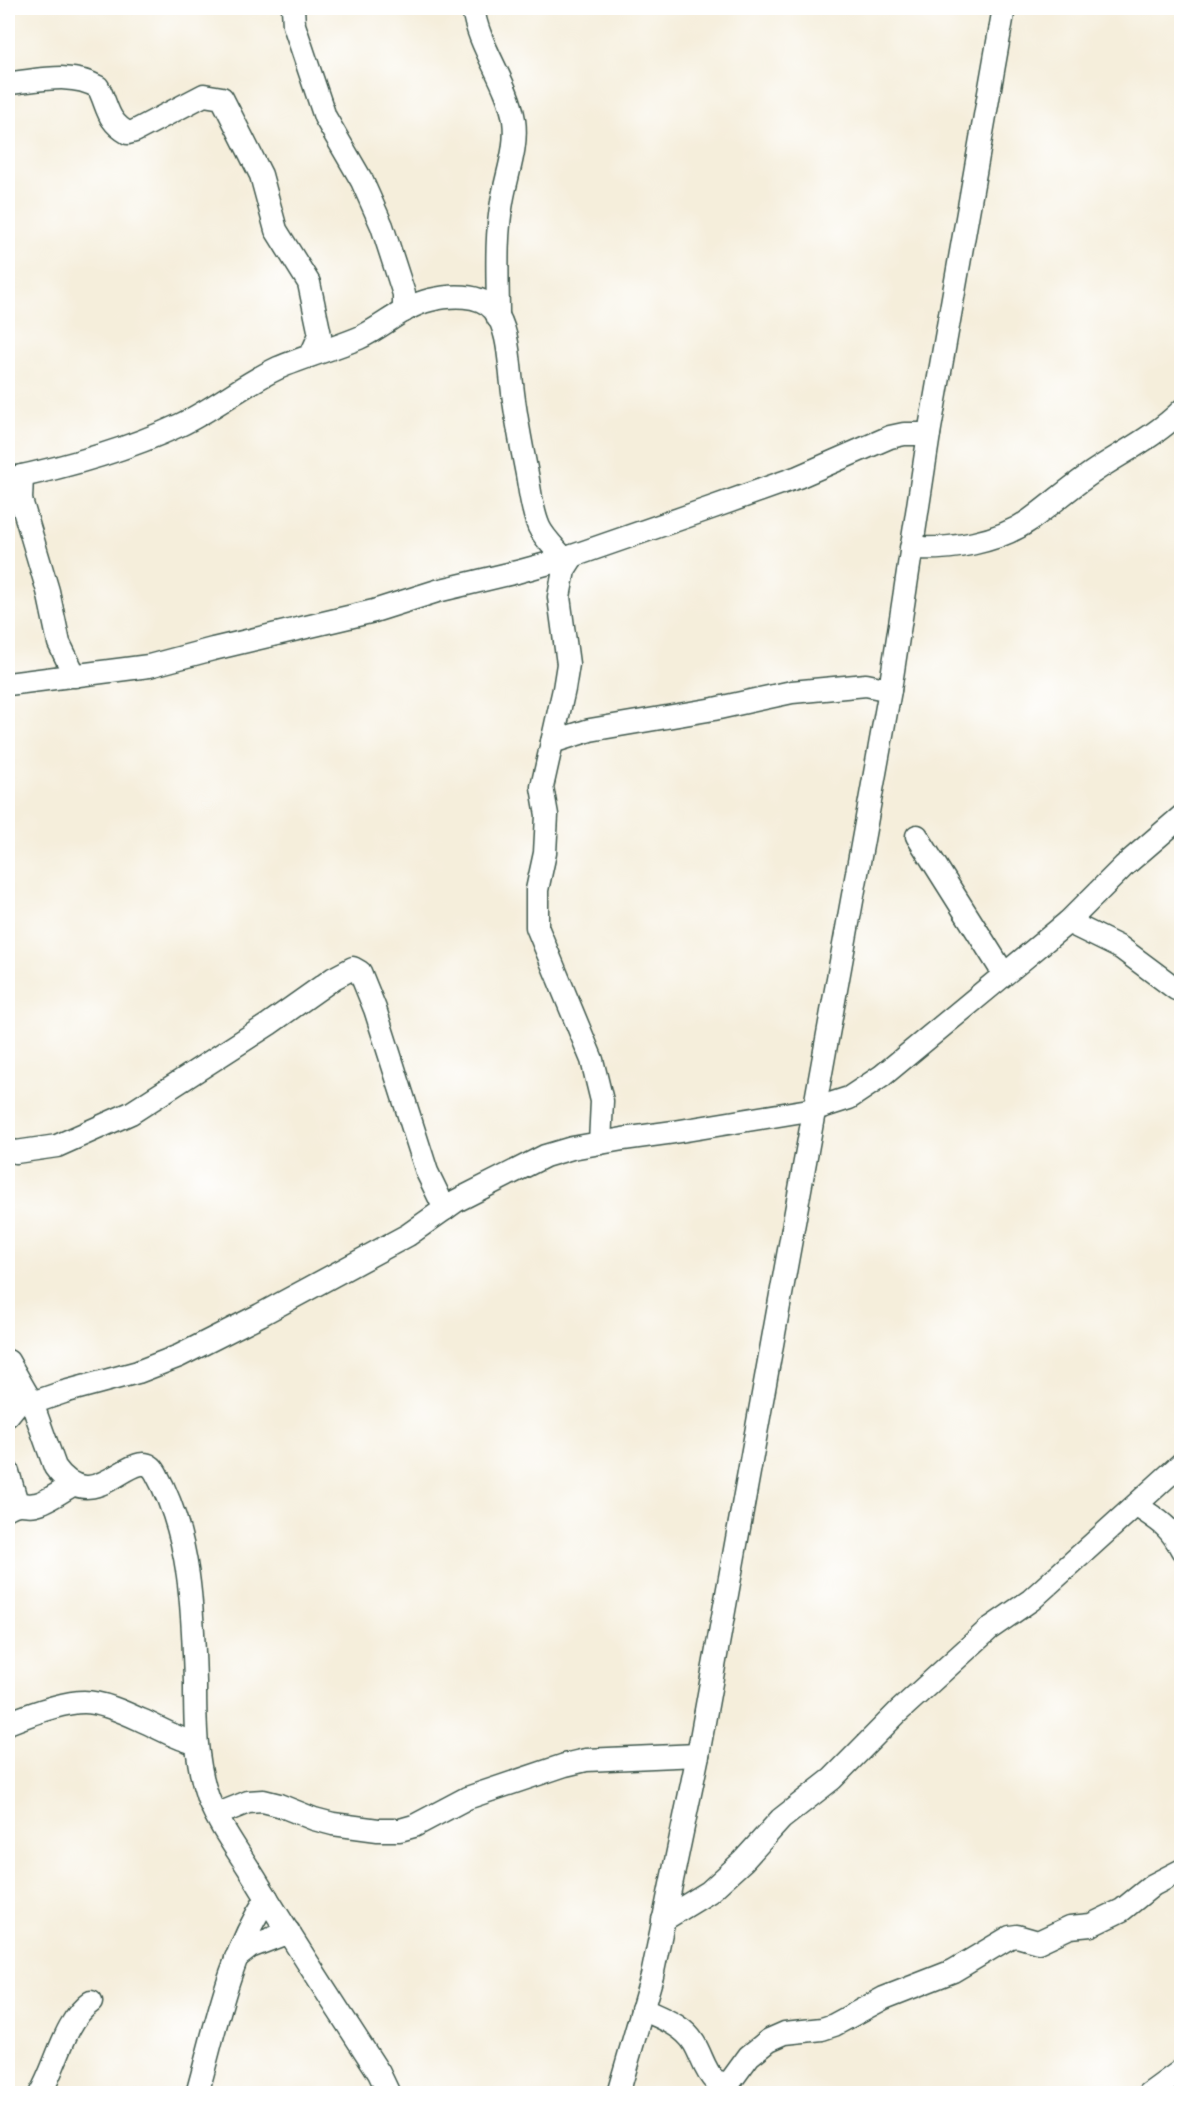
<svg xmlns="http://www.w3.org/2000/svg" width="1189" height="2101" font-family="Itim,sans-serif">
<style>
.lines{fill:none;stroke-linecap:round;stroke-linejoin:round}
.minor-casing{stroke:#3f584d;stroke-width:25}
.minor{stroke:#fff;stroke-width:22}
</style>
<rect width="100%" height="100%" fill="#fff"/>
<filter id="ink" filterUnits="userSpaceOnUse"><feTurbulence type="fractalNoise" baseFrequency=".0167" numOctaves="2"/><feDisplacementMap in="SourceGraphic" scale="12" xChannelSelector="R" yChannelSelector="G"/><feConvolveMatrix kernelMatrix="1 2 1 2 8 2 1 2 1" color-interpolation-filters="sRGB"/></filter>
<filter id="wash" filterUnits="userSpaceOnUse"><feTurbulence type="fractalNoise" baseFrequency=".008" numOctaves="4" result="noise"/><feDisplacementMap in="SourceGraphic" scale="24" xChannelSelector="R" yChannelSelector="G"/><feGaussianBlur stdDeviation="1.35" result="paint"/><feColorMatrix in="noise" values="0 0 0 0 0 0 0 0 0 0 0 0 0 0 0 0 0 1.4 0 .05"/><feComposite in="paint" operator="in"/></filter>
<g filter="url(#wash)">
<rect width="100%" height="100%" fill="#f5eedb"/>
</g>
<g filter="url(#ink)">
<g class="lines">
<g class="minor-casing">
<g id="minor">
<path d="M293 8 294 25 325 117 362 181 382 226 404 294V311"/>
<path d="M473 8C478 47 508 82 514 120 518 148 506 176 502 202 495 240 498 280 498 318"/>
<path d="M8 83C37 81 71 71 98 87 108 105 106 121 128 133L135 131 204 95 222 98 261 175 276 230 309 283 320 335 311 355"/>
<path d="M22 476 21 500 48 591 59 643 75 676"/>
<path d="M8 479C66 467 126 450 180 425 214 409 244 384 278 368 304 357 332 349 359 338 383 327 404 306 430 300 450 295 480 293 494 310 509 329 509 361 512 384 515 414 521 444 527 474 530 491 532 511 539 527 544 538 556 549 564 559"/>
<path d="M911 548C951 550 997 543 1030 520 1052 504 1073 485 1096 470 1125 451 1157 435 1182 410"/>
<path d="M573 556 564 570 559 597 568 664 564 689 542 787 547 815 545 853 537 890V927L592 1060 602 1101 600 1143"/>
<path d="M8 684 149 666 213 649 374 611 437 591 517 572 564 559 705 510 798 477 890 437 904 434H929"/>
<path d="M552 742 590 730 714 709 792 692 866 685 890 690"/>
<path d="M917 836 1004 974"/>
<path d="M1068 922 1124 866 1182 816"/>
<path d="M8 1150 16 1152 57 1146 131 1113 269 1024 334 978 353 968 360 972 375 1009 427 1172 445 1209"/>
<path d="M8 1361 32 1403"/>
<path d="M8 1415 26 1393"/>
<path d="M8 1472 17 1503"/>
<path d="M1137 1506C1159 1521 1169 1525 1182 1550"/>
<path d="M8 1508C23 1500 24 1507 36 1504 47 1502 62 1491 72 1485"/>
<path d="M8 1723C28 1715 62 1702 84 1702 102 1702 124 1712 141 1720 160 1728 176 1739 196 1743"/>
<path d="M216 1815 248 1802 263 1801 279 1805 314 1819 333 1824 378 1830H400L414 1826 467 1798 565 1765 586 1760 698 1755"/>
<path d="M663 1920 709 1892 743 1861 781 1819 832 1779 898 1712 989 1629 1031 1600 1182 1463"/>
<path d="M236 1958 250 1947 289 1932"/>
<path d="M642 2009C661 2018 683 2025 694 2043 702 2056 704 2070 715 2081L723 2083 730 2082 749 2056 769 2040 785 2033 822 2029 834 2025 884 1998 953 1971 1010 1937 1017 1936 1038 1942 1070 1927 1091 1925 1122 1910 1153 1885 1182 1870"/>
<path d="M40 2094C57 2065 64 2021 91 2002"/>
<path d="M197 2094C216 2027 228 1957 267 1898"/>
<path d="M389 2094 379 2073C337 2008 294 1943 254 1877 239 1852 219 1826 208 1798 195 1761 195 1720 195 1682 193 1612 191 1536 156 1473 136 1437 95 1524 55 1467L32 1403 64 1392 138 1372 179 1356 260 1315 408 1235 456 1201 545 1156 572 1148 623 1139 674 1132 815 1109 849 1098 882 1076 1068 922 1121 948 1176 989 1182 991"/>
<path d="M618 2094 652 1976 698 1755 890 690 929 434 1004 8"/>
<path d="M1149 2094 1182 2070"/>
</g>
</g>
<use href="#minor" class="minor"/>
</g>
</g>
<rect width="1189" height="2101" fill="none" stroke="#fff" stroke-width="30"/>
</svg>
